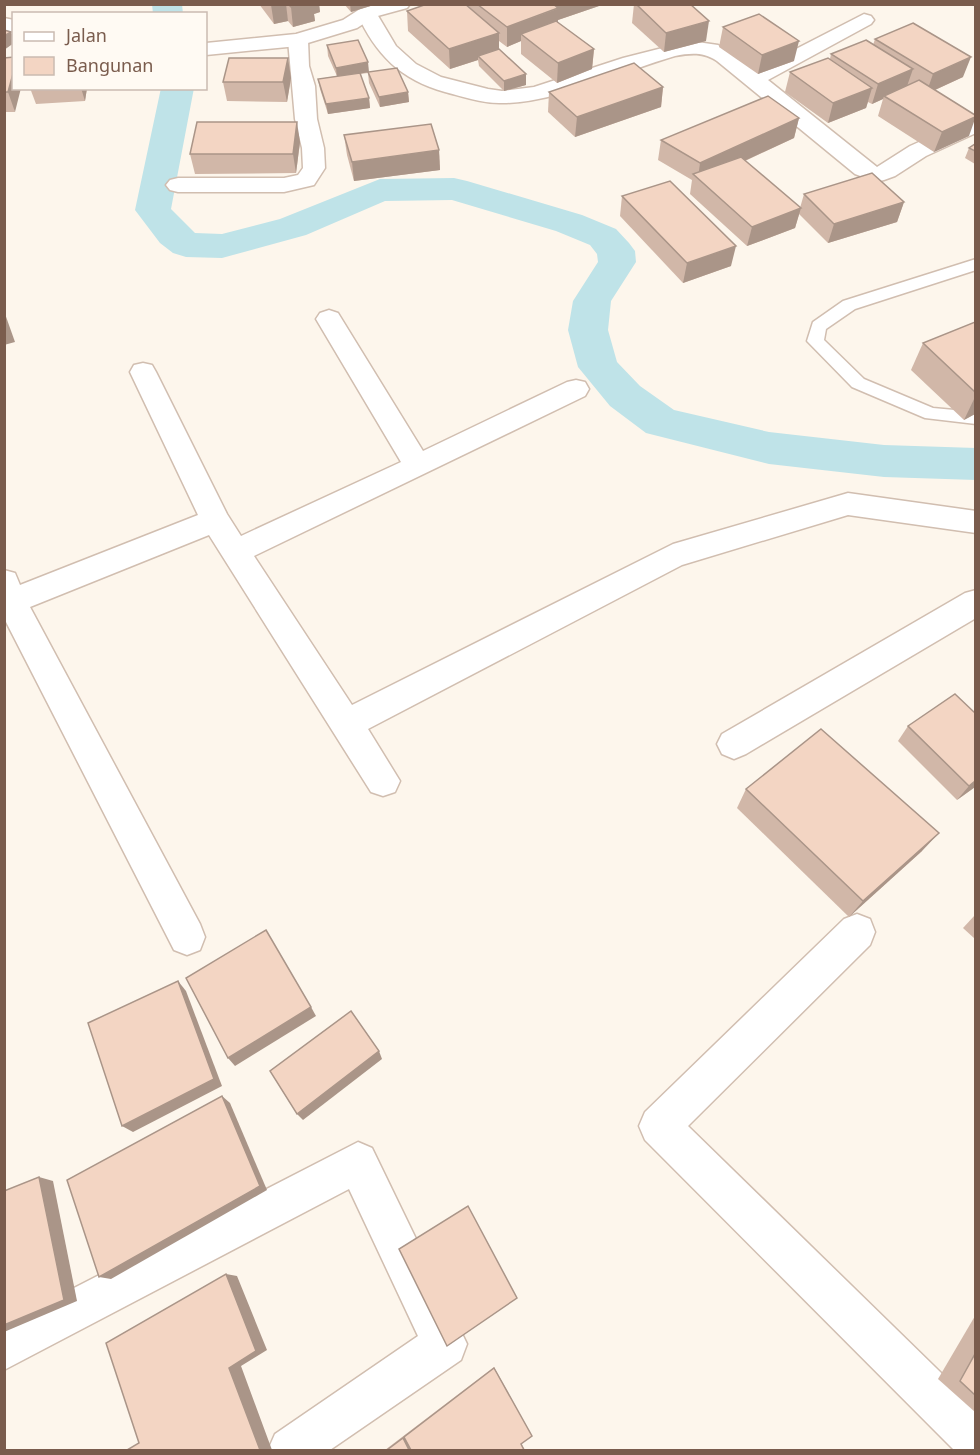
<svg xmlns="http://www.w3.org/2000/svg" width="980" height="1455" font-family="'Noto Sans',sans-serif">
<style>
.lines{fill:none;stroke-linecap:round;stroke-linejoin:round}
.canal{fill:#bfe3e8;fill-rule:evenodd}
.service-casing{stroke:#d1beb0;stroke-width:3}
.minor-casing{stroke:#d1beb0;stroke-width:3}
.tertiary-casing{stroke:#d1beb0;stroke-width:3}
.service{fill:#fff;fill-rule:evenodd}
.minor{fill:#fff;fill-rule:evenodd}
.tertiary{fill:#fff;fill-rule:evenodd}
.wall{fill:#d1b7a8}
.shaded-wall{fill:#aa9588}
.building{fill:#f3d5c3;stroke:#aa9588;stroke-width:1.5}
</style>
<rect width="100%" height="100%" fill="#fdf6ec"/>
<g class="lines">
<g class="canal">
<path d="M152 4H182L183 14H153Z"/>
<path d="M161 88H194L171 209 195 233 222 234 280 219 380 179 454 178 467 181 582 215 616 229 629 243 635 251 636 262 611 301 608 330 617 362 640 386 674 410 769 432 884 445 976 448V480L884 477 769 464 646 433 610 406 578 367 568 330 573 301 598 262 597 254 590 245 556 231 452 200 385 201 306 235 222 258 186 257 173 253 160 243 135 210Z"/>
</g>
<g class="service-casing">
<path id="service" d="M976 259V270L855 309 826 329 824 340 864 379 933 408 976 412V424L925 418 852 387 807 341 813 322 843 301Z"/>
</g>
<g class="minor-casing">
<g id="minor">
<path d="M367 7 374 9 396 46 416 64 441 77 488 89 502 91 534 87 623 58 690 41 718 45 755 70 864 14 871 16 874 20 871 24 768 80 877 167 910 146 966 121 976 120V133L926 156 895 176 884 180 876 182 855 174 717 61C703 52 691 53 675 56 623 71 556 103 503 103 484 104 464 97 445 92 401 80 375 54 357 13L360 9Z"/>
<path d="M298 34 305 36 308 40 309 66 315 86 317 119 324 148 325 168 314 185 284 192H178L170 190 166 185 170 180 178 178H284L298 175 303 168 302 148 295 119 288 40 291 36Z"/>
<path d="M329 310 338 313 423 451 567 382 576 380 585 382 589 389 585 396 254 556 352 705 673 544 848 493 976 511V533L848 515 682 565 368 729 400 781 395 792 383 796 371 792 209 535 30 607 200 924 205 937 200 950 187 955 174 950 4 618V570L15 573 20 585 198 515 130 372 134 365 143 363 152 365 156 372 227 514 241 536 401 462 316 319 320 313Z"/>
<path d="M976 590V618L746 754 734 759 722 754 717 744 722 734 965 593Z"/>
<path d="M857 914 870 919 875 932 870 945 688 1126 976 1407V1450H954L645 1140 639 1126 645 1112 844 919Z"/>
<path d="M358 1142 372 1148 467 1344 461 1360 330 1450H268L275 1434 418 1336 349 1189 4 1370V1324Z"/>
</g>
</g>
<g class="tertiary-casing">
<g id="tertiary">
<path d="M376 4H410L407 8 374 17 357 28 298 46 206 55V43L296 34 343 20 360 9Z"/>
<path d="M4 18 14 20V32L4 30Z"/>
</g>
</g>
<use href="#service" class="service"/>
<use href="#minor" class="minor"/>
<use href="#tertiary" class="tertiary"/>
</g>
<g class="wall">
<path d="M259 4H319L320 12 314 14 315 21 293 27 288 21 274 24Z"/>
<path d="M344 4H377L351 12Z"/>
<path d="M427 4H599V6L558 20 557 22 594 49 592 69 557 83 521 54V41L507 47 499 41V50L526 85 504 91 479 66 478 60 450 69 408 31 407 11Z"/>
<path d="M634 4H690L706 41 664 52 632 23Z"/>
<path d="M723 27 794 61 758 74 719 47Z"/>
<path d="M875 39 963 77 935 90 969 136 934 152 878 116 883 99 872 104 868 102 866 108 828 123 785 92 790 72 830 59 831 54 873 45Z"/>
<path d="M327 45 369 72 408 92 409 102 380 107 369 83 368 73 360 74 369 98 370 108 328 114 320 89 318 79 337 76 328 56Z"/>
<path d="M4 58 15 112H4Z"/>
<path d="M288 58 291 78 287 102 227 101 223 82Z"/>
<path d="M663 87 661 107 575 137 548 112 549 92Z"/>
<path d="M30 88H87L85 101 36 104Z"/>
<path d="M799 118 794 138 745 161 800 208 804 194 904 202 897 222 828 243 799 214 795 228 747 246 690 194 692 180 658 160 661 140Z"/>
<path d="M344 135 439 150 440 170 354 181 347 155Z"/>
<path d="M300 142 296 173 195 174 190 154Z"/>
<path d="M975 144V164L965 158 969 148Z"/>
<path d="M622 196 731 266 683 283 620 216Z"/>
<path d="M975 322V414L964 420 911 370 923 343Z"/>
<path d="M908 726 975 787 957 800 898 741Z"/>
<path d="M746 789 922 851 849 917 737 808Z"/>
<path d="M975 915V939L963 928Z"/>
<path d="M975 1316V1412L938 1379Z"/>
<path d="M494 1367 532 1436 521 1443 525 1450H385Z"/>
</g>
<g class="shaded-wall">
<path d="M286 4 288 21 274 24 271 5Z"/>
<path d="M302 4H319L320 12 314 14 315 21 293 27 291 7Z"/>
<path d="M350 4H377L351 12Z"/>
<path d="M557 4H599V6L558 20 557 28 521 34V41L507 47V27L557 9Z"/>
<path d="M709 21 706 41 664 52 666 33Z"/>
<path d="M11 32 14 39V43L4 50V36Z"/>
<path d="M499 33V53L478 56V60L450 69 449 49Z"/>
<path d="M799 41 794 61 758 74 762 55Z"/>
<path d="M594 49 592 69 557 83 558 63Z"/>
<path d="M971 57 963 77 926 94 933 74Z"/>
<path d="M288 58 291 78 287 102 283 82Z"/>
<path d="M368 62 369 72 337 78 336 68Z"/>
<path d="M913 69 906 89 884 96 883 99 872 104 878 84Z"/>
<path d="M14 70V88H21L15 112 8 92Z"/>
<path d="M526 74V85L504 91V81Z"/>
<path d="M663 87 661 107 575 137 577 117Z"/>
<path d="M81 88H87L85 101Z"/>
<path d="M872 88 866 108 828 123 833 103Z"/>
<path d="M408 92 409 102 380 107 379 97Z"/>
<path d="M369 98 370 108 328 114 326 104Z"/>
<path d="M975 117V119L969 136 934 152 942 132Z"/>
<path d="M799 118 794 138 701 181 698 178 700 163Z"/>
<path d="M297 122 300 142 296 173 293 154Z"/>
<path d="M439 150 440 170 354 181 352 162Z"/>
<path d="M904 202 897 222 828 243 834 224Z"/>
<path d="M801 208 795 228 747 246 752 227Z"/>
<path d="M736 246 731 266 683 283 687 263Z"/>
<path d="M4 311 15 342 4 345Z"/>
<path d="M975 397V414L964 420Z"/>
<path d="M975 781V787L957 800 969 786Z"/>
<path d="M939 833 922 851 849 917 863 901Z"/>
<path d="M178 981 186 991 222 1086 133 1132 122 1126Z"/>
<path d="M311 1007 316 1016 235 1066 228 1058Z"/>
<path d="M379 1051 382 1059 303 1120 297 1114Z"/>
<path d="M222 1096 230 1103 267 1190 111 1279 99 1277Z"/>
<path d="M39 1177 53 1181 77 1301 4 1332V1325Z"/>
<path d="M226 1274 237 1276 267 1350 241 1366 272 1450H260L229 1368Z"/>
<path d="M407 1433 404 1437 416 1450H409L403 1438Z"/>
</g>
<g class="building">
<path d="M288 4H302L291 7Z"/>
<path d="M427 4H465L499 33 449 49 407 11Z"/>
<path d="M477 4H553L558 8 507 27Z"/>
<path d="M636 4H690L709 21 666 33Z"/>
<path d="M759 14 799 41 762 55 723 27Z"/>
<path d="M556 21 594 49 558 63 521 34Z"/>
<path d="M913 23 971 57 933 74 875 39Z"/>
<path d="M4 30 11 32 4 36Z"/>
<path d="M358 40 368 62 336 68 327 45Z"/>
<path d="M866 40 913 69 878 84 831 54Z"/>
<path d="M499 49 526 74 504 81 478 56Z"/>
<path d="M14 57V70L8 92H4V58Z"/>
<path d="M229 58H288L283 82H223Z"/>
<path d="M828 58 872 88 833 103 790 72Z"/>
<path d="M634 63 663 87 577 117 549 92Z"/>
<path d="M397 68 408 92 379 97 368 72Z"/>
<path d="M360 73 369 98 326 104 318 79Z"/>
<path d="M919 80 975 115V117L942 132 884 96Z"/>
<path d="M768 96 799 118 700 163 661 140Z"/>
<path d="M197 122H297L293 154H190Z"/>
<path d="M431 124 439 150 352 162 344 135Z"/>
<path d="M975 144V151L969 148Z"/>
<path d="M741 157 801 208 752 227 693 174Z"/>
<path d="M872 173 904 202 834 224 804 194Z"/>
<path d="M670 181 736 246 687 263 622 196Z"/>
<path d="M975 322V392L923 343Z"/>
<path d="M955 694 975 713V781L969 786 908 726Z"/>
<path d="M821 729 939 833 863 901 746 789Z"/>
<path d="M266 930 311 1007 228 1058 186 978Z"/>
<path d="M178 981 214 1079 122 1126 88 1023Z"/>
<path d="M351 1011 379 1051 297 1114 270 1071Z"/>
<path d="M222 1096 260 1186 99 1277 67 1180Z"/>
<path d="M39 1177 64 1300 4 1325V1191Z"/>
<path d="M468 1206 517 1298 447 1346 399 1249Z"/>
<path d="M226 1274 256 1351 229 1368 260 1450H127L139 1443 106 1343Z"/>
<path d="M975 1354V1395L960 1381Z"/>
<path d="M494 1368 532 1436 521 1444 524 1450H411L404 1437Z"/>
<path d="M403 1438 409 1450H387Z"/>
</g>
<rect width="980" height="1455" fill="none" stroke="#7a5c4d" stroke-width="12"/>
<rect x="12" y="12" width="195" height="78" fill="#fffaf3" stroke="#cabbb1" stroke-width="1.5"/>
<rect x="24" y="32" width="30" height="9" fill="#ffffff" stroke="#cabbb1" stroke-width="1.5"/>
<text x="66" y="42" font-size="18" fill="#7a5c4d">Jalan</text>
<rect x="24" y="57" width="30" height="18" fill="#f3d5c3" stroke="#cabbb1" stroke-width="1.5"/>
<text x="66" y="72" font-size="18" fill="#7a5c4d">Bangunan</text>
</svg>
